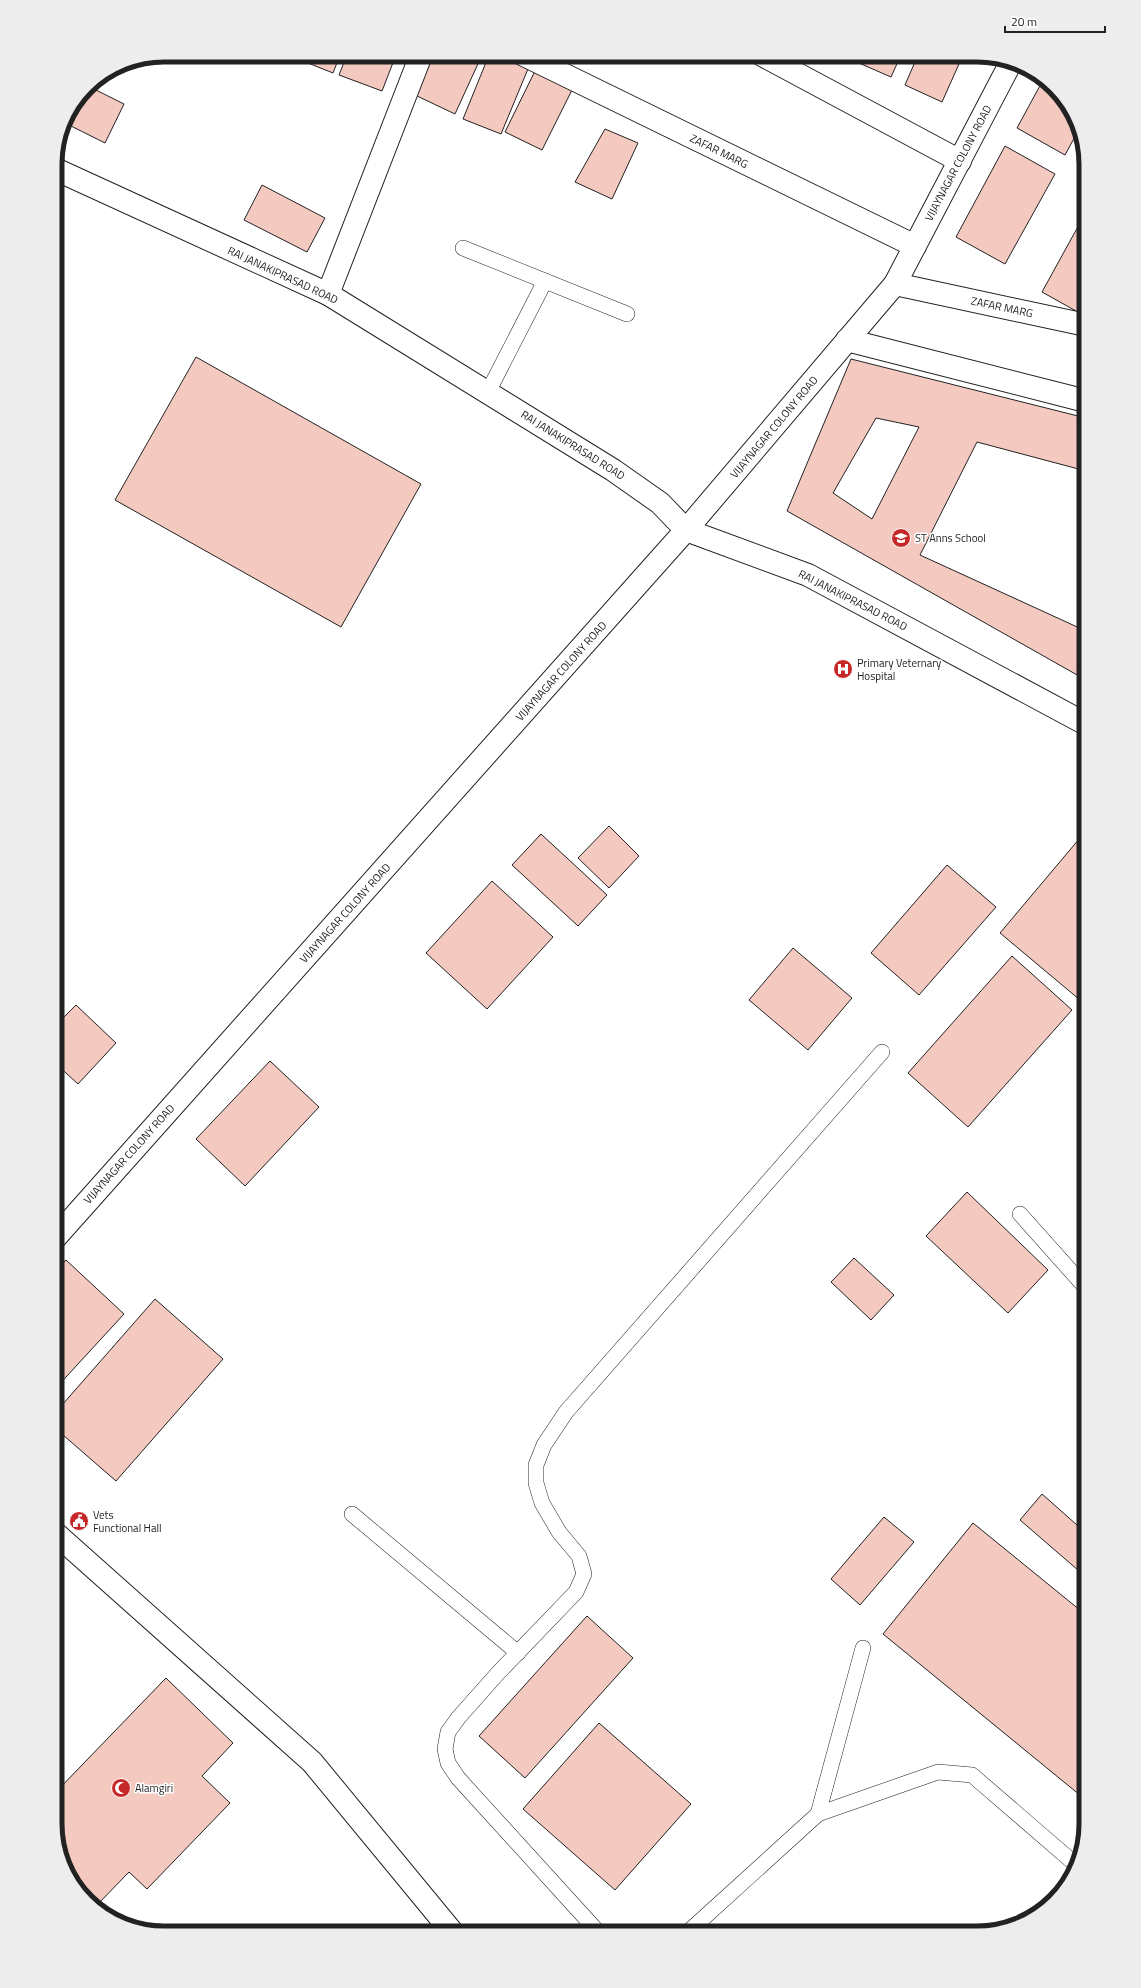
<svg xmlns="http://www.w3.org/2000/svg" width="1141" height="1988" font-family="'Titillium Web',sans-serif">
<style>
.building{fill:#f3c9c0;stroke:#222;fill-rule:evenodd}
.lines{fill:none;stroke-linecap:round;stroke-linejoin:round}
.service-casing{stroke:#222;stroke-width:16}
.minor-casing{stroke:#222;stroke-width:24}
.secondary-casing{stroke:#222;stroke-width:24}
.service{stroke:#fff;stroke-width:15}
.minor{stroke:#fff;stroke-width:22}
.secondary{stroke:#fff;stroke-width:22}
.labels{text-anchor:middle;stroke-width:3;stroke-linejoin:round;paint-order:stroke}
.street-label{font-size:11px;fill:#222;stroke:#fff}
.poi-label{font-size:11px;fill:#222;stroke:#fff;text-anchor:start}
.rim{fill:none;stroke:#222;stroke-width:5}
</style>
<rect width="100%" height="100%" fill="#fff"/>
<g class="building">
<path d="M299 55H340L333 73 298 59Z"/>
<path d="M347 55H396L382 91 339 75Z"/>
<path d="M434 55H482L455 114 415 95Z"/>
<path d="M489 55H508L530 64 501 134 463 119Z"/>
<path d="M854 55H901L891 77 852 60Z"/>
<path d="M918 55H963L942 102 905 85Z"/>
<path d="M535 71 572 90 542 150 505 132Z"/>
<path d="M1043 80 1075 116 1078 131 1065 155 1017 128Z"/>
<path d="M88 86 124 104 105 143 63 122Z"/>
<path d="M605 129 638 143 612 199 575 182Z"/>
<path d="M1005 146 1055 174 1005 264 956 237Z"/>
<path d="M262 185 325 218 307 252 244 220Z"/>
<path d="M1086 212V314L1085 316 1042 292Z"/>
<path d="M196 357 421 484 341 627 115 500Z"/>
<path d="M851 359 1086 418V471L977 442 920 555 1086 631V680L787 511ZM876 418 919 427 872 519 833 493Z"/>
<path d="M609 826 639 856 609 888 578 858Z"/>
<path d="M1085 832 1086 993 1080 1000 1000 933Z"/>
<path d="M541 834 607 895 578 926 512 865Z"/>
<path d="M947 865 996 907 919 995 871 953Z"/>
<path d="M492 881 553 937 487 1009 426 953Z"/>
<path d="M793 948 852 998 808 1050 749 1000Z"/>
<path d="M1012 956 1072 1010 968 1127 908 1073Z"/>
<path d="M76 1005 116 1043 78 1084 55 1063V1026Z"/>
<path d="M270 1061 319 1107 245 1186 196 1139Z"/>
<path d="M967 1192 1048 1270 1008 1313 926 1236Z"/>
<path d="M854 1258 894 1295 871 1320 831 1282Z"/>
<path d="M66 1260 124 1314 55 1389V1272Z"/>
<path d="M155 1299 223 1359 116 1481 55 1428V1413Z"/>
<path d="M1042 1494 1086 1533V1577L1020 1520Z"/>
<path d="M884 1517 914 1542 860 1605 831 1579Z"/>
<path d="M973 1523 1086 1615V1800L883 1634Z"/>
<path d="M587 1616 633 1658 525 1778 479 1736Z"/>
<path d="M166 1678 233 1743 202 1776 230 1803 147 1889 129 1872 96 1906 66 1872 55 1824V1793Z"/>
<path d="M599 1723 691 1804 615 1890 523 1809Z"/>
</g>
<g class="lines">
<g class="service-casing">
<g id="service">
<path d="M463 248 627 314"/>
<path d="M488 392 545 281"/>
<path d="M1020 1214 1086 1288"/>
<path d="M352 1514 518 1653"/>
<path d="M818 1814 938 1772 972 1775 1074 1863"/>
<path d="M599 1933 458 1778 448 1763 445 1749 448 1732 459 1717 499 1672 576 1592 584 1574 579 1556 559 1532 542 1503 536 1483V1465L544 1445 566 1412 882 1052"/>
<path d="M687 1933 818 1814 863 1648"/>
</g>
</g>
<g class="minor-casing">
<g id="minor">
<path d="M524 55 915 246"/>
<path d="M762 55 960 161"/>
<path d="M895 284 1086 325"/>
<path d="M328 294 421 55"/>
<path d="M847 340 1086 401"/>
<path d="M55 1238 686 530 895 284 1010 64"/>
<path d="M55 1533 312 1762 453 1933"/>
</g>
</g>
<g class="secondary-casing">
<path id="secondary" d="M55 169 328 294 613 470 660 503 686 530 808 575 1086 724"/>
</g>
<use href="#service" class="service"/>
<use href="#minor" class="minor"/>
<use href="#secondary" class="secondary"/>
</g>
<defs>
<g id="school-disc" transform="scale(1)"><circle r="9.5" fill="#c62828" stroke="#fff"/><path d="M0-5L7-2L0 1L-7-2ZM-4 1L0 2.5L4 1V4Q0 6-4 4Z" fill="#fff"/></g>
<g id="hospital-disc" transform="scale(1)"><circle r="9.5" fill="#c62828" stroke="#fff"/><path d="M-5-5h3v3.5h4V-5h3V5h-3V1.5h-4V5h-3Z" fill="#fff"/></g>
<g id="civic-disc" transform="scale(1)"><circle r="9.5" fill="#c62828" stroke="#fff"/><path d="M-.6-6.5H3V-4.5H.6V-3L4-1V1h2V6H-6V1h2V-1L-.6-3ZM-1.2 2.5V6h2.4V2.5Z" fill="#fff"/></g>
<g id="mosque-disc" transform="scale(1)"><circle r="9.5" fill="#c62828" stroke="#fff"/><path d="M3.5-4.9A6 6 0 1 0 3.5 4.9A5 5 0 1 1 3.5-4.9Z" fill="#fff"/></g>
</defs>
<g fill-rule="evenodd">
<use href="#school-disc" x="901" y="538"/>
<use href="#hospital-disc" x="843" y="669"/>
<use href="#civic-disc" x="79" y="1521"/>
<use href="#mosque-disc" x="121" y="1788"/>
</g>
<g class="labels">
<g class="street-label">
<text transform="translate(719 151) rotate(26)" y="4">ZAFAR MARG</text>
<text transform="translate(958 163) rotate(-62)" y="4">VIJAYNAGAR COLONY ROAD</text>
<text transform="translate(283 275) rotate(25)" y="4">RAI JANAKIPRASAD ROAD</text>
<text transform="translate(1002 307) rotate(12)" y="4">ZAFAR MARG</text>
<text transform="translate(774 427) rotate(-50)" y="4">VIJAYNAGAR COLONY ROAD</text>
<text transform="translate(573 445) rotate(32)" y="4">RAI JANAKIPRASAD ROAD</text>
<text transform="translate(853 600) rotate(27)" y="4">RAI JANAKIPRASAD ROAD</text>
<text transform="translate(561 671) rotate(-48)" y="4">VIJAYNAGAR COLONY ROAD</text>
<text transform="translate(345 913) rotate(-48)" y="4">VIJAYNAGAR COLONY ROAD</text>
<text transform="translate(129 1154) rotate(-48)" y="4">VIJAYNAGAR COLONY ROAD</text>
</g>
<g class="poi-label">
<text x="915" y="542">ST Anns School</text>
<text x="857" y="667">Primary Veternary<tspan x="857" dy="13">Hospital</tspan></text>
<text x="93" y="1519">Vets<tspan x="93" dy="13">Functional Hall</tspan></text>
<text x="135" y="1792">Alamgiri</text>
</g>
</g>
<path d="M0 0H1141V1988H0ZM164 62H977A102 102 0 0 1 1079 164V1824A102 102 0 0 1 977 1926H164A102 102 0 0 1 62 1824V164A102 102 0 0 1 164 62Z" fill="#ededed" fill-rule="evenodd"/>
<path class="rim" d="M164 62H977A102 102 0 0 1 1079 164V1824A102 102 0 0 1 977 1926H164A102 102 0 0 1 62 1824V164A102 102 0 0 1 164 62Z"/>
<path d="M1005 26v6h100v-6" fill="none" stroke="#222222" stroke-width="2"/>
<text x="1011" y="26" font-size="12" fill="#222222" stroke="#ffffff" stroke-width="3" paint-order="stroke">20 m</text>
</svg>
